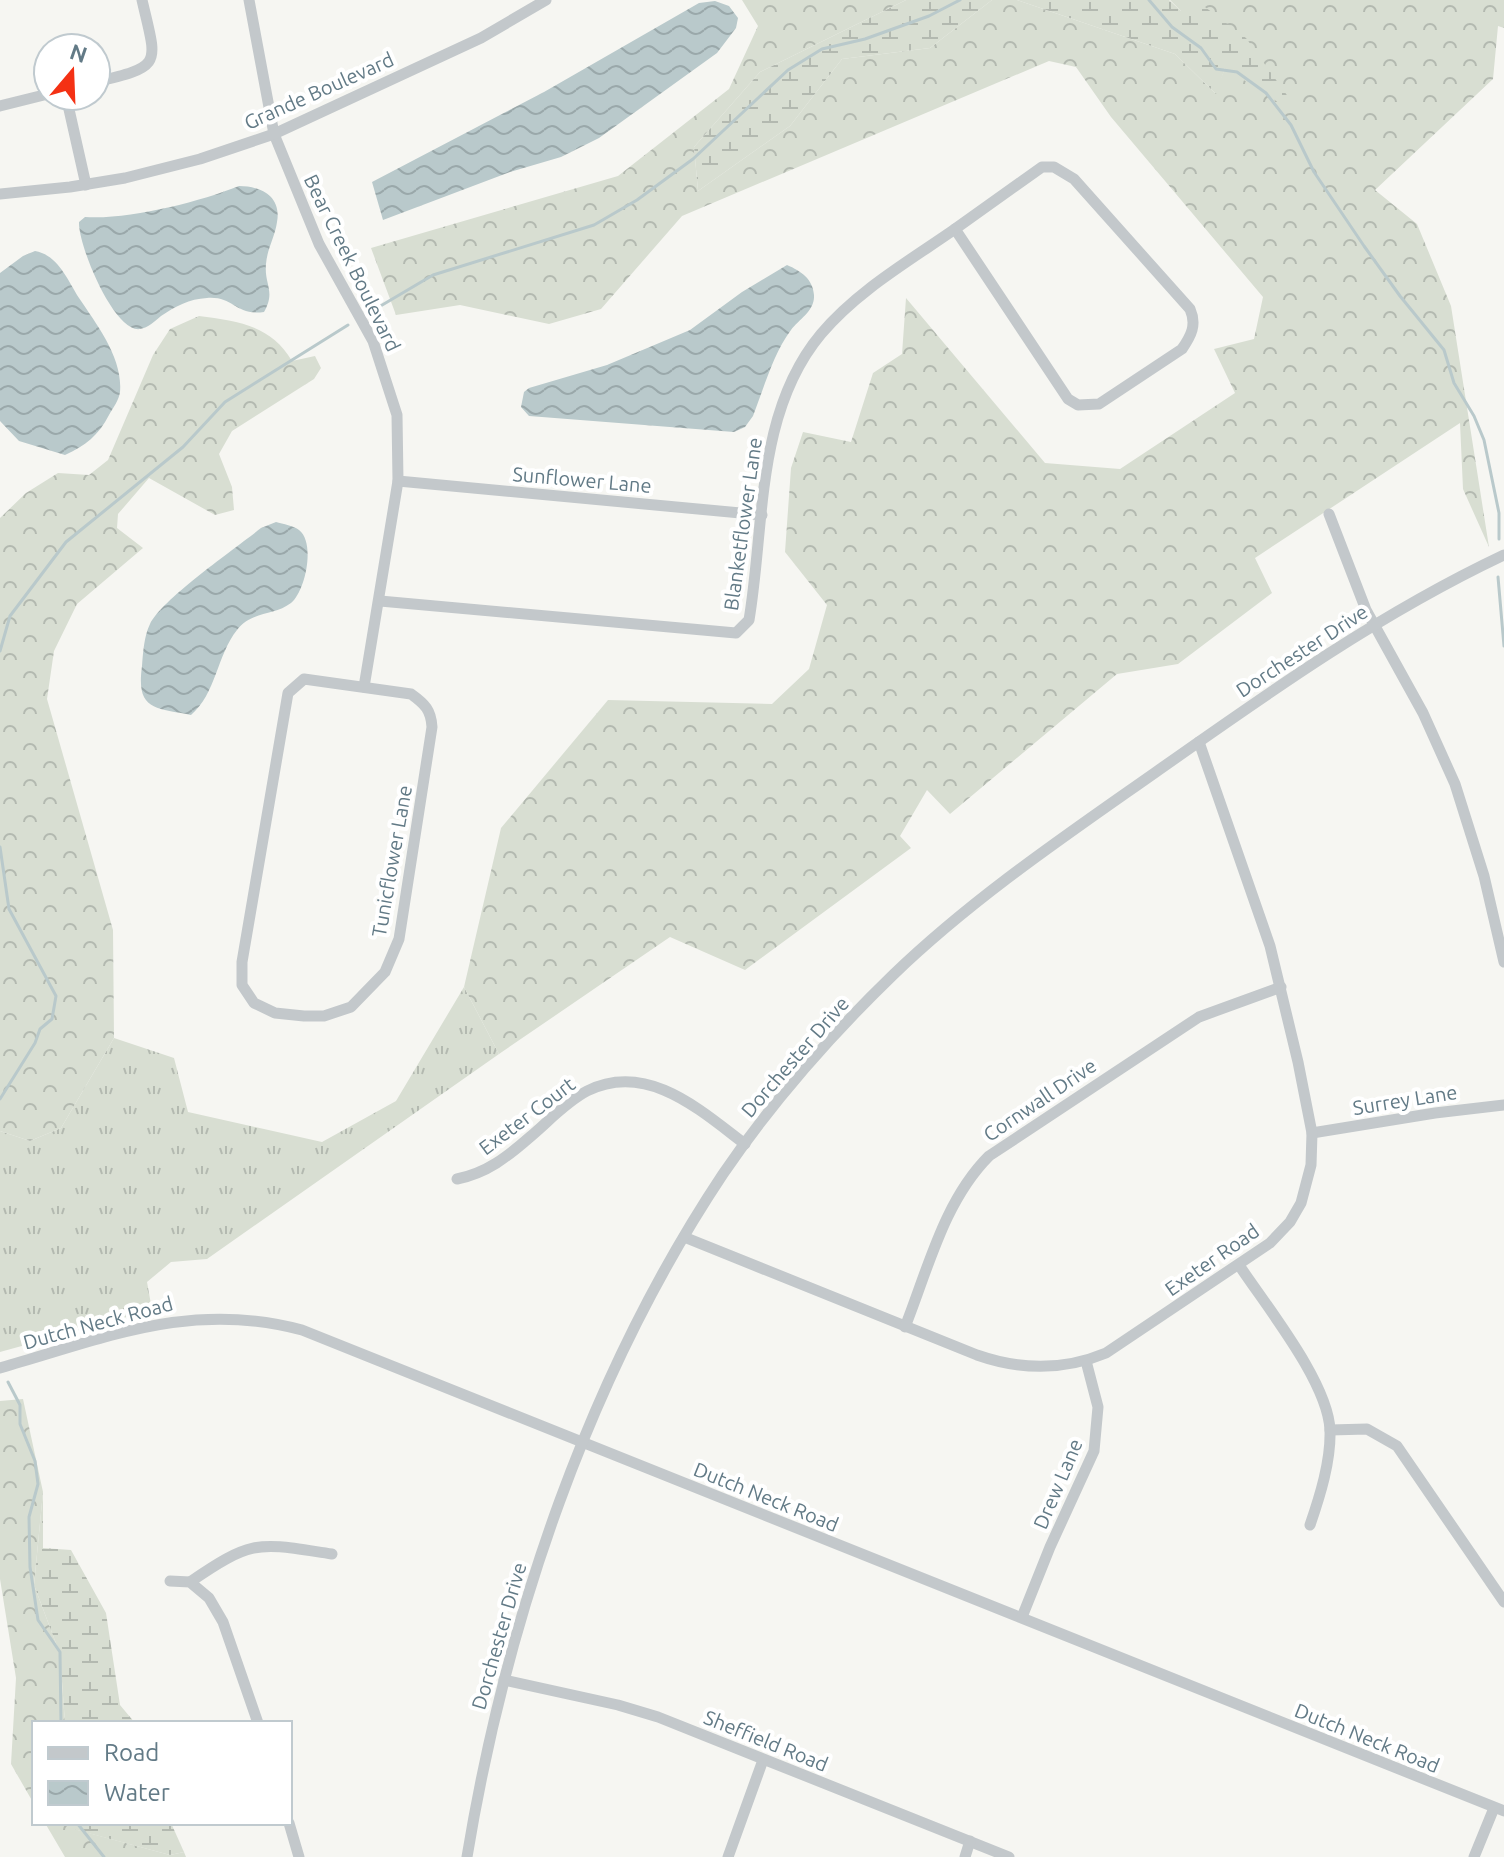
<svg xmlns="http://www.w3.org/2000/svg" width="1504" height="1857" font-family="Ubuntu,sans-serif">
<style>
.grass{fill:url(#grass-tufts)}
.forest{fill:url(#forest-crowns)}
.wetland{fill:url(#wetland-marsh)}
.water{fill:url(#water-waves)}
.lines{fill:none;stroke-linecap:round;stroke-linejoin:round}
.stream{stroke:#b9c9cb;stroke-width:3}
.minor{stroke:#c3c8cb;stroke-width:11}
.labels{text-anchor:middle;stroke-width:8;stroke-linejoin:round;paint-order:stroke}
.street-label{font-size:20px;fill:#627a86;stroke:#fff}
</style>
<defs>
<pattern id="grass-tufts" width="24" height="20" patternUnits="userSpaceOnUse" patternTransform="scale(2)"><rect width="24" height="20" fill="#d8ded2"/><path d="M3 7l-1-3M5 7V3M7 7l1-3M15 17l-1-3M17 17v-4M19 17l1-3" fill="none" stroke="#b3b9b0"/></pattern>
<pattern id="forest-crowns" width="20" height="18" patternUnits="userSpaceOnUse" patternTransform="scale(2)"><rect width="20" height="18" fill="#d8ded2"/><path d="M2 6a3 3 0 1 1 6 0M12 15a3 3 0 1 1 6 0" fill="none" stroke="#b3b9b0"/></pattern>
<pattern id="wetland-marsh" width="20" height="14" patternUnits="userSpaceOnUse" patternTransform="scale(2)"><rect width="20" height="14" fill="#d8ded2"/><path d="M1 5h8M5 5V1M11 12h8M15 12V8" fill="none" stroke="#b3b9b0"/></pattern>
<pattern id="water-waves" width="16" height="10" patternUnits="userSpaceOnUse" patternTransform="scale(2)"><rect width="16" height="10" fill="#b9c9cb"/><path d="M0 5q4-4 8 0t8 0" fill="none" stroke="#9aa8aa"/></pattern>
</defs>
<rect width="100%" height="100%" fill="#f6f6f2"/>
<path class="grass" d="M464 987 499 1054 207 1259 171 1262 147 1282 152 1310 0 1352V1131L30 1141 61 1128 114 1038 174 1058 188 1112 322 1142 396 1101Z"/>
<g class="forest">
<path d="M742 0H906L760 72 694 147 698 191 790 126 842 59 930 48 992 0H1017L1175 54 1215 93 1225 68 1181 11 1170 0H1504V28L1498 26 1493 79 1375 190 1417 224 1451 306 1489 547 1463 489 1460 423 1255 558 1272 593 1178 664 1117 674 950 814 927 790 900 836 911 848 745 970 670 937 499 1054 464 987 501 828 608 700 772 704 809 669 827 605 785 552 791 468 803 432 851 442 873 373 902 354 906 298 1045 463 1120 469 1235 393 1214 349 1254 339 1263 297 1111 117 1076 67 1049 61 682 216 601 309 549 324 460 305 396 315 371 248 618 176 729 89 758 26Z"/>
<path d="M199 316C237 321 271 325 292 361L315 356 321 368 314 379 232 431 219 454 232 487 234 510 215 515 149 478 118 514 117 528 143 548 77 604 54 651 47 699 113 930 114 1038 61 1128 30 1141 0 1131V518L26 493 58 473 89 475 108 460 153 355 170 329Z"/>
<path d="M23 1399 43 1492 34 1585 60 1654 65 1723H34V1804L11 1764 16 1678 0 1579V1401Z"/>
<path d="M45 1823H73L74 1829 170 1855 184 1852 186 1857H65Z"/>
</g>
<g class="wetland">
<path d="M906 0H992L930 48 842 59 790 126 698 191 694 147 760 72Z"/>
<path d="M1017 0H1169L1181 11 1205 7 1246 38 1304 119 1225 68 1216 94 1175 54Z"/>
<path d="M43 1492V1548L71 1550 106 1613 120 1705 135 1723H65L60 1654 34 1585Z"/>
<path d="M73 1823H171L184 1852 170 1855 73 1829Z"/>
</g>
<g class="water">
<path d="M715 1 729 6 738 18 736 28 717 53 599 138 561 157 510 172 383 220 372 182 544 92 699 3Z"/>
<path d="M239 186C260 186 282 196 277 222 275 237 267 249 266 264 264 285 276 291 264 312 235 316 234 296 207 298 189 299 176 306 161 316 155 321 148 328 140 329 114 333 78 245 79 222L85 217C128 220 199 202 239 186Z"/>
<path d="M35 251C58 255 67 279 79 298 97 325 123 358 120 392 119 400 113 408 109 415 99 435 85 446 65 455L19 441 0 421V273L23 256Z"/>
<path d="M787 265C801 271 813 279 814 295 815 311 799 319 791 330 773 354 764 388 753 416L745 427 734 432 529 416 521 407 524 392 529 388 607 365 690 330 742 292Z"/>
<path d="M276 522C283 524 294 526 299 530 316 543 305 592 291 603 274 616 251 611 237 630 217 655 216 694 191 715 154 708 136 710 142 666 143 653 144 636 150 624 162 599 236 548 261 528Z"/>
</g>
<g class="lines">
<g class="stream">
<path d="M1149 0 1172 27 1201 48 1216 69 1237 72 1266 93 1291 125 1314 172 1364 246 1400 296 1444 350 1454 383 1474 416 1484 440 1499 513V539"/>
<path d="M372 311 433 275 594 225 637 200 693 159 788 70 822 49 865 39 929 16 960 0"/>
<path d="M1498 577 1504 646"/>
<path d="M0 651 10 616 66 542 183 447 225 402 348 325"/>
<path d="M0 847 9 909 56 996 52 1019 40 1029 35 1043 0 1099"/>
<path d="M8 1382 20 1405V1424L35 1461 38 1484 29 1517 30 1567 38 1620 60 1652 61 1723"/>
<path d="M77 1823 104 1857"/>
</g>
<g class="minor">
<path d="M249 0 274 134 319 244 373 341 397 415 398 481 364 687"/>
<path d="M96 82C164 66 157 65 142 0"/>
<path d="M66 96 86 185"/>
<path d="M0 106 48 94"/>
<path d="M1042 167H1054L1074 179 1190 309C1197 325 1191 336 1182 349L1099 404 1078 405 1068 399 955 229Z"/>
<path d="M0 194 70 187 125 178 200 159 274 134 481 38 546 0"/>
<path d="M398 481 762 515"/>
<path d="M1329 514 1366 610 1423 713 1455 784 1484 876 1504 962"/>
<path d="M380 601 736 633 749 620C765 526 755 413 821 334 857 291 909 261 955 229"/>
<path d="M304 679 411 694C425 704 431 710 432 727L399 939 385 972 351 1007 324 1016H304L275 1013 254 1003 242 985V962L288 693Z"/>
<path d="M1312 1133 1435 1113 1504 1105"/>
<path d="M457 1179C487 1173 507 1157 530 1137 548 1122 566 1102 587 1091 647 1061 700 1110 745 1144"/>
<path d="M684 1237 977 1355C1020 1370 1063 1371 1106 1353L1270 1243 1290 1222 1301 1203 1311 1165 1312 1133 1298 1062 1270 946 1199 742"/>
<path d="M1239 1265C1266 1306 1328 1382 1330 1430 1331 1461 1320 1496 1310 1525"/>
<path d="M905 1327C928 1269 944 1201 989 1156L1199 1017 1281 987"/>
<path d="M0 1368C106 1338 191 1300 302 1330L1504 1811"/>
<path d="M1330 1430 1367 1429 1397 1446 1504 1602"/>
<path d="M170 1581 190 1582 209 1598 223 1622 258 1723"/>
<path d="M190 1582C254 1538 258 1543 332 1554"/>
<path d="M1022 1617 1050 1547 1094 1451 1098 1407 1086 1361"/>
<path d="M504 1680 618 1705 658 1717 1009 1857"/>
<path d="M289 1823 299 1857"/>
<path d="M467 1857C506 1620 589 1375 723 1174 772 1102 831 1035 893 975 973 898 1065 836 1156 772 1268 693 1379 614 1504 555"/>
<path d="M728 1857 763 1760"/>
<path d="M965 1857 970 1841"/>
<path d="M1474 1857 1494 1808"/>
</g>
</g>
<g class="labels">
<g class="street-label">
<text transform="translate(319 91) rotate(-24)" y="7">Grande Boulevard</text>
<text transform="translate(352 263) rotate(64)" y="7">Bear Creek Boulevard</text>
<text transform="translate(582 480) rotate(5)" y="7">Sunflower Lane</text>
<text transform="translate(743 524) rotate(-82)" y="7">Blanketflower Lane</text>
<text transform="translate(1302 651) rotate(-33)" y="7">Dorchester Drive</text>
<text transform="translate(392 861) rotate(-80)" y="7">Tunicflower Lane</text>
<text transform="translate(795 1057) rotate(-49)" y="7">Dorchester Drive</text>
<text transform="translate(1040 1100) rotate(-34)" y="7">Cornwall Drive</text>
<text transform="translate(1405 1100) rotate(-9)" y="7">Surrey Lane</text>
<text transform="translate(527 1116) rotate(-37)" y="7">Exeter Court</text>
<text transform="translate(1212 1260) rotate(-35)" y="7">Exeter Road</text>
<text transform="translate(98 1323) rotate(-15)" y="7">Dutch Neck Road</text>
<text transform="translate(1058 1484) rotate(-67)" y="7">Drew Lane</text>
<text transform="translate(766 1497) rotate(22)" y="7">Dutch Neck Road</text>
<text transform="translate(499 1636) rotate(-74)" y="7">Dorchester Drive</text>
<text transform="translate(1367 1738) rotate(22)" y="7">Dutch Neck Road</text>
<text transform="translate(766 1741) rotate(22)" y="7">Sheffield Road</text>
</g>
</g>
<rect x="32" y="1721" width="260" height="104" fill="#ffffff" stroke="#c0cacf" stroke-width="2"/>
<rect x="48" y="1747" width="40" height="12" fill="#c3c8cb" stroke="#c0cacf" stroke-width="2"/>
<text x="104" y="1761" font-size="24" fill="#627a86">Road</text>
<rect x="48" y="1781" width="40" height="24" fill="url(#water-waves)" stroke="#c0cacf" stroke-width="2"/>
<text x="104" y="1801" font-size="24" fill="#627a86">Water</text>
<g transform="translate(72 72) rotate(19)"><circle r="38" fill="#ffffff" stroke="#c0cacf" stroke-width="2"/>
<path d="M0-6L14 30L0 20L-14 30Z" fill="#f43114"/>
<text y="-12" font-size="22" font-weight="bold" text-anchor="middle" fill="#627a86">N</text>
</g>
</svg>
